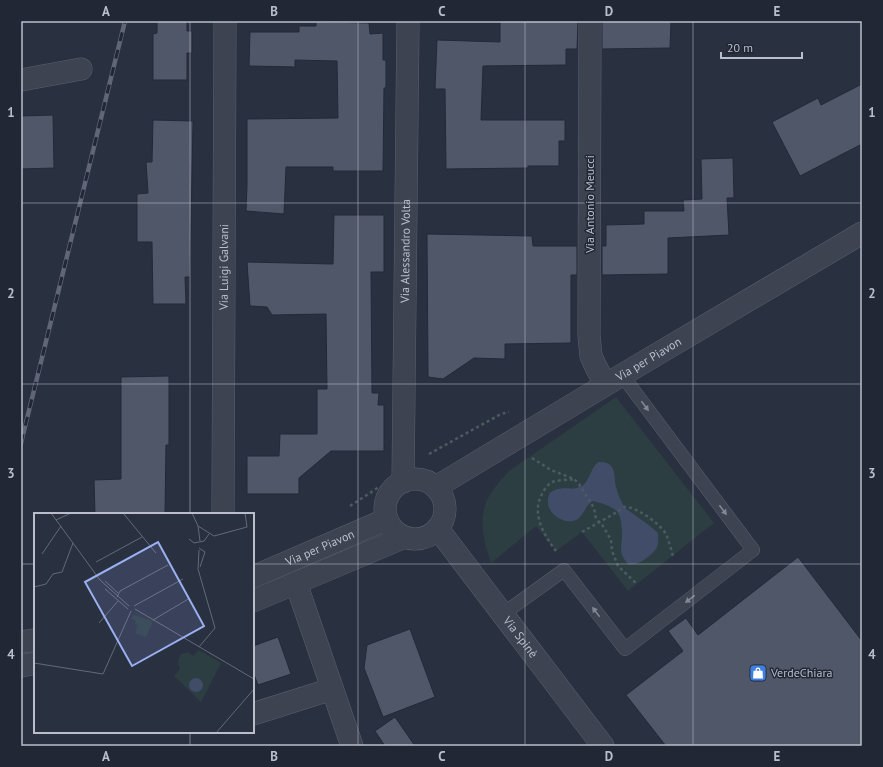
<svg xmlns="http://www.w3.org/2000/svg" width="883" height="767" font-family="'PT Sans',sans-serif">
<style>
.green{fill:#2c3e42}
.water{fill:#414c68}
.building{fill:#505769;stroke:#242938}
.lines{fill:none;stroke-linecap:round;stroke-linejoin:round}
.service-casing{stroke:#5b606e;stroke-width:14}
.minor-casing{stroke:#5b606e;stroke-width:23}
.tertiary-casing{stroke:#5b606e;stroke-width:23}
.path{stroke:#4b5b60;stroke-width:2.5;stroke-dasharray:3 3;stroke-linecap:butt}
.service{stroke:#3d4350;stroke-width:13}
.minor{stroke:#3d4350;stroke-width:22}
.tertiary{stroke:#3d4350;stroke-width:22}
.rail-casing{stroke:#606677;stroke-width:4.5}
.rail{stroke:#222736;stroke-width:3;stroke-dasharray:9;stroke-linecap:butt}
.oneway{fill:#828793}
.grid{fill:none;stroke:#babeca;stroke-width:1;stroke-opacity:0.55}
.labels{text-anchor:middle;stroke-width:3;stroke-linejoin:round;paint-order:stroke}
.street-label{font-size:12px;fill:#babeca;stroke:#222736}
.poi-label{font-size:12px;fill:#babeca;stroke:#222736;text-anchor:start}
.inset-road{fill:none;stroke:#636977;stroke-width:1}
.view{fill:#9ab0f0;fill-opacity:0.15;stroke:#9ab0f0;stroke-width:2}
.inset-edge{fill:none;stroke:#babeca;stroke-width:2}
.neatline{fill:none;stroke:#babeca;stroke-width:1.5}
.grid-label{font-size:13px;text-anchor:middle;font-weight:bold;fill:#babeca}
</style>
<rect width="100%" height="100%" fill="#293040"/>
<path class="green" d="M616 397 714 523 628 591 582 532 556 551 536 526 491 563C483 541 477 513 491 493 496 485 503 478 509 471Z"/>
<path class="water" d="M598 462C603 462 607 462 610 465 616 470 614 480 616 487 618 494 621 502 625 508L650 526 658 533C658 539 659 545 656 549 651 556 637 567 628 564 626 562 624 559 623 557 620 551 621 544 622 538 622 532 622 519 618 513 613 506 601 503 593 501 585 505 584 516 576 520 562 526 541 510 550 493 562 484 571 492 582 486 588 483 591 468 598 462Z"/>
<g class="building">
<path d="M157 21H187V31H192V53H187V80H153V34L157 33Z"/>
<path d="M500 21H578L577 49H566V65L483 66 481 120H565V141H559V166H528V168L446 169 445 89H435L437 40 500 42Z"/>
<path d="M602 21H671L670 48 602 49Z"/>
<path d="M316 22 369 23 370 34 383 33V60H386V88H384L383 171H333V167H286L284 214 246 211 247 186V119L338 118 337 61 295 60V67L249 66 250 32H299V26H316Z"/>
<path d="M862 84V144L800 176 772 122 818 98 821 105Z"/>
<path d="M53 115 54 168 21 169V116Z"/>
<path d="M153 120 193 121 190 277H185L186 304H153L152 242H137V194L148 193 146 162H152Z"/>
<path d="M733 158 734 198H727L729 235 668 238V274L602 275V246H606V225L644 224V211H684L683 200 702 199 701 159Z"/>
<path d="M334 215H384V272H371L372 393H379L378 405H384V451H331L299 478V494H247V456H279L280 434H317V389H327L326 314 272 315 267 307 250 306 247 262 333 264Z"/>
<path d="M427 234 532 236 533 246H577V275H571V343L505 344V359L474 358 443 379 428 377Z"/>
<path d="M169 376V445H166L165 514H95L94 480 121 479V377Z"/>
<path d="M798 557 862 641V746H666L626 695 683 651 668 631 686 618 698 635Z"/>
<path d="M410 629 435 697 383 717 364 668 367 645Z"/>
<path d="M278 637 291 674 258 685 253 672V646Z"/>
<path d="M395 717 415 746H385L375 731Z"/>
</g>
<g class="lines">
<g class="service-casing">
<path id="service" d="M503 614 564 570 625 649 753 550 622 375"/>
</g>
<g class="minor-casing">
<g id="minor">
<path d="M590 21 589 335 591 356 596 367 605 384"/>
<path d="M21 80 81 69"/>
<path id="s1" d="M403 482 408 21"/>
<path id="s2" d="M223 514 225 21"/>
<path id="s3" d="M438 529 603 746"/>
<path d="M296 583 352 746"/>
<path d="M253 601 405 537"/>
<path d="M21 666 35 663"/>
<path d="M253 714 332 689"/>
</g>
</g>
<g class="tertiary-casing">
<g id="tertiary">
<circle cx="415" cy="509" r="30"/>
<path id="s4" d="M436 487 622 375 862 233"/>
<path id="s5" d="M253 577 387 519"/>
<path d="M21 642 35 640"/>
</g>
</g>
<g class="path">
<path d="M429 454 501 414 509 412"/>
<path d="M532 458 551 470 574 479 579 484 594 508 596 519 603 526 611 540 612 551 618 566 637 584"/>
<path d="M350 506 379 487"/>
<path d="M582 532 617 512 624 507C636 506 660 524 666 534 669 541 671 549 673 556"/>
<path d="M556 551C544 535 531 514 542 494 544 490 548 484 552 482 559 480 567 480 574 479"/>
</g>
<use href="#service" class="service"/>
<use href="#minor" class="minor"/>
<use href="#tertiary" class="tertiary"/>
<g class="rail-casing">
<path id="rail" d="M21 443 125 21"/>
</g>
<use href="#rail" class="rail"/>
</g>
<defs><path id="oneway-solid" d="M-6-.8H1V-3.2L6.5 0L1 3.2V.8H-6Z"/></defs>
<g class="oneway">
<use href="#oneway-solid" transform="translate(645 406) rotate(53)"/>
<use href="#oneway-solid" transform="translate(723 510) rotate(53)"/>
<use href="#oneway-solid" transform="translate(690 599) rotate(142)"/>
<use href="#oneway-solid" transform="translate(596 612) rotate(-127)"/>
</g>
<path class="grid" d="M190 21V514M358 21V746M525 21V746M693 21V746M21 203H862M21 384H862M21 564H35M253 564H862M190 732V746"/>
<defs>
<g id="shop-square" transform="scale(0.9)"><rect x="-9" y="-9" width="18" height="18" rx="4" fill="#3f7fe0" stroke="#222736"/><path d="M-5-2.5h2.3a2.7 3.5 0 0 1 5.4 0H5L5.5 6h-11ZM-1.5-2.5h3a1.5 2.3 0 0 0-3 0Z" fill="#fff"/></g>
</defs>
<g fill-rule="evenodd">
<use href="#shop-square" x="758" y="673"/>
</g>
<g class="labels">
<g class="street-label">
<text transform="translate(590 204) rotate(-90)" y="4">Via Antonio Meucci</text>
<text dy="4" stroke="none"><textPath href="#s1" startOffset="231">Via Alessandro Volta</textPath></text>
<text dy="4" stroke="none"><textPath href="#s2" startOffset="247">Via Luigi Galvani</textPath></text>
<text dy="4" stroke="none"><textPath href="#s4" startOffset="248">Via per Piavon</textPath></text>
<text dy="4" stroke="none"><textPath href="#s5" startOffset="73">Via per Piavon</textPath></text>
<text dy="4" stroke="none"><textPath href="#s3" startOffset="136">Via Spinè</textPath></text>
</g>
<g class="poi-label">
<text x="771" y="677">VerdeChiara</text>
</g>
</g>
<g transform="translate(34 513)">
<rect width="220" height="220" fill="#293040"/>
<path d="M100 102 119 108 112 124 101 120 104 112 101 111 102 108 97 105ZM165 137 187 150 167 189 140 163 146 156 144 148 147 141 154 139 159 143Z" fill="#2c3e42"/>
<path d="M155 172a7 7 0 1 1 14 0a7 7 0 1 1-14 0Z" fill="#414c68"/>
<path class="inset-road" d="M17 0 66 67 95 93M89 0 122 40M158 0 164 13 166 28M22 7 37 0M164 13 180 23 213 14 211 0M155 26 160 30 170 28 175 21M165 35 171 39 166 54M8 41 27 13M62 49 108 24M71 68 84 80M0 74 12 71 19 61 28 59 39 30M71 76 94 96M83 84 86 78 134 52M100 93 149 66M101 96 220 166M119 107 156 85M65 110 84 88M165 134 181 115 164 56 165 37M0 150 69 161 97 98M182 220 220 176"/>
<path class="view" d="M124 29 170 113 98 153 51 69Z"/>
<rect width="220" height="220" class="inset-edge"/>
</g>
<rect width="883" height="767" fill="none" stroke="#222736" stroke-width="44"/>
<path d="M721 52v6h81v-6" fill="none" stroke="#babeca" stroke-width="2"/>
<text x="727" y="52" font-size="12" fill="#babeca" stroke="#222736" stroke-width="3" paint-order="stroke">20 m</text>
<rect x="22" y="22" width="839" height="723" class="neatline"/>
<g class="grid-label">
<text x="106" y="16">A</text>
<text x="274" y="16">B</text>
<text x="442" y="16">C</text>
<text x="609" y="16">D</text>
<text x="777" y="16">E</text>
<text x="11" y="117">1</text>
<text x="872" y="117">1</text>
<text x="11" y="298">2</text>
<text x="872" y="298">2</text>
<text x="11" y="478">3</text>
<text x="872" y="478">3</text>
<text x="11" y="659">4</text>
<text x="872" y="659">4</text>
<text x="106" y="761">A</text>
<text x="274" y="761">B</text>
<text x="442" y="761">C</text>
<text x="609" y="761">D</text>
<text x="777" y="761">E</text>
</g>
</svg>
